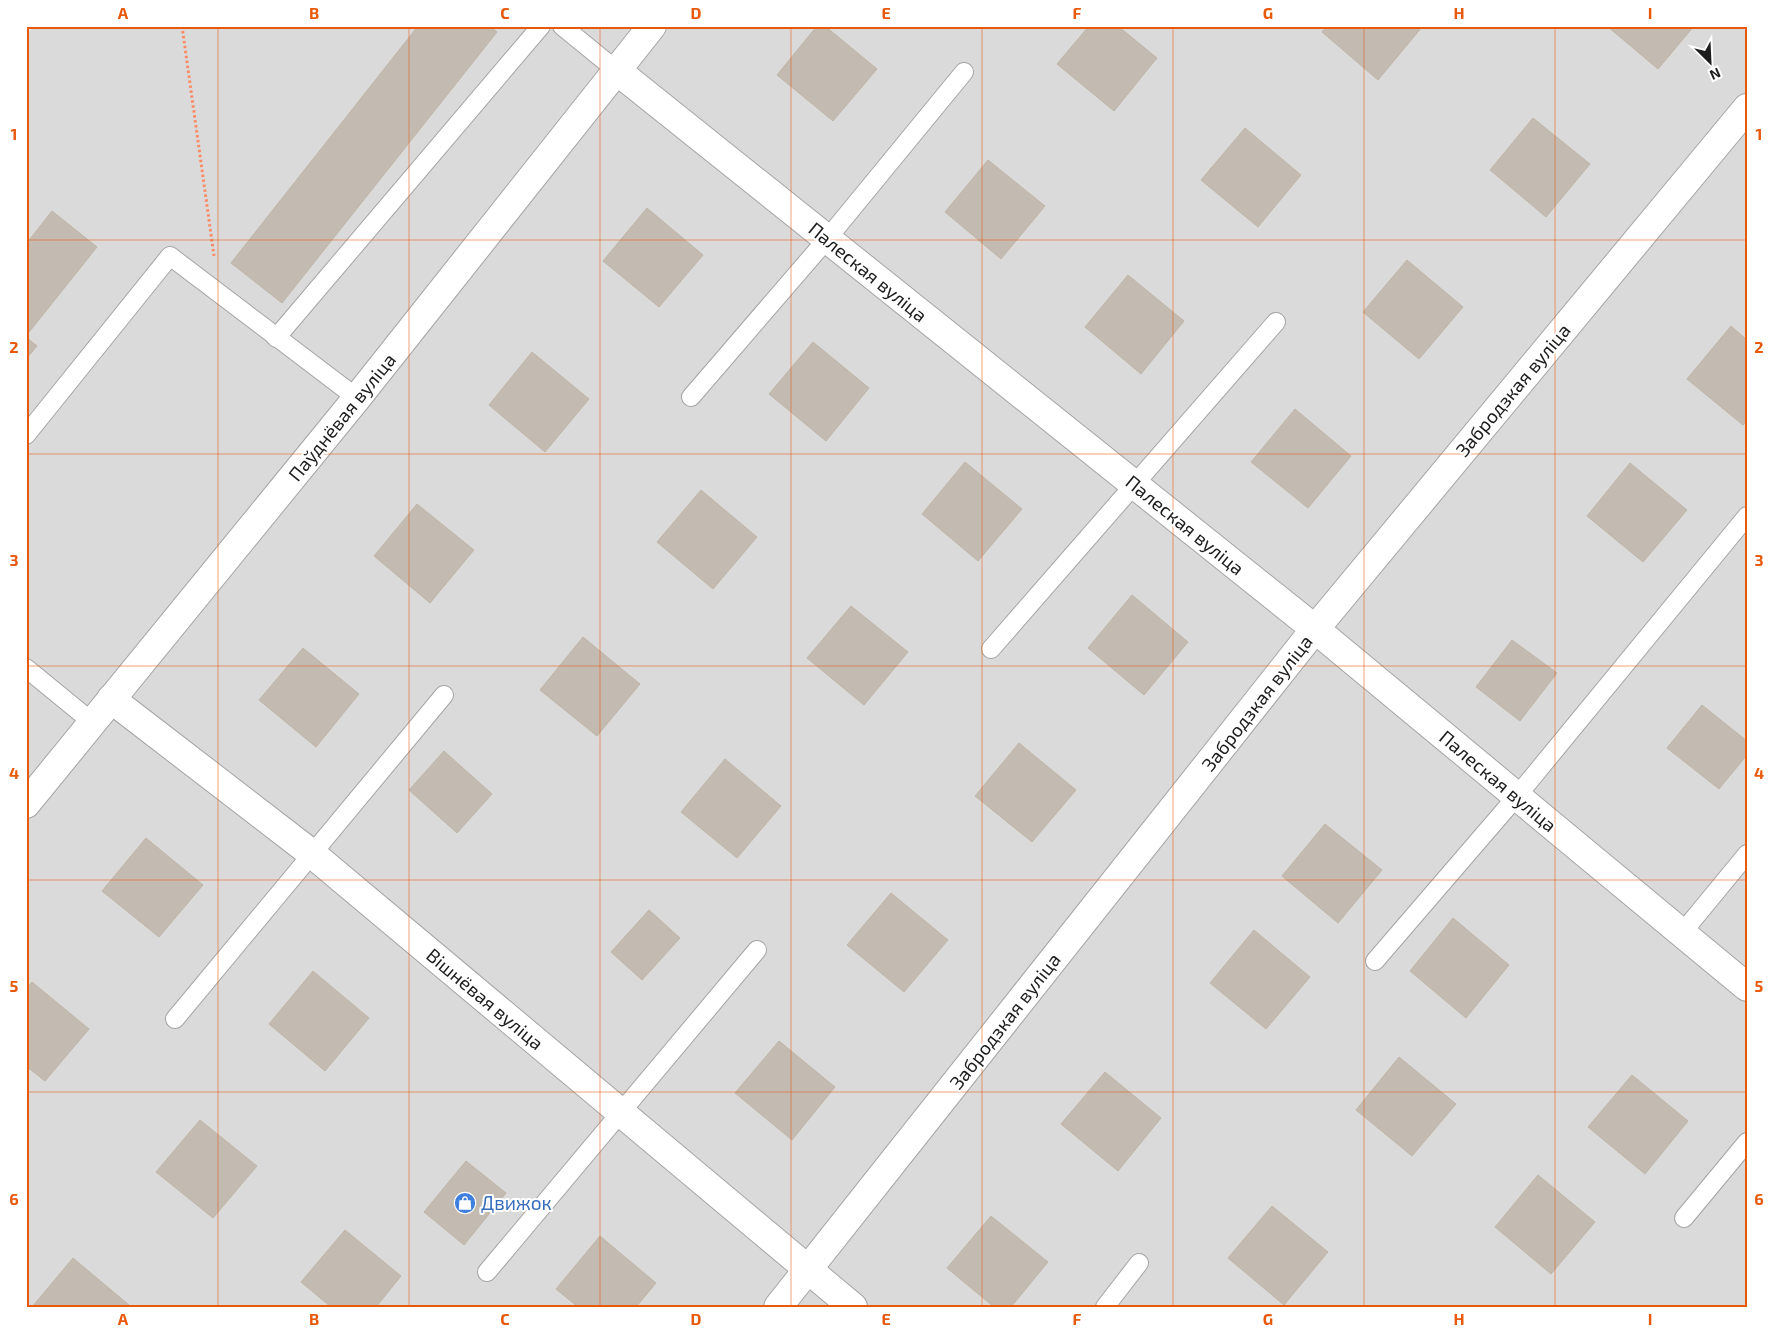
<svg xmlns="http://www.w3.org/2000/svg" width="1773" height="1333" font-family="'Exo 2',sans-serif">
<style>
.residential{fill:#dbdada}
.building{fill:#c3bbb2;stroke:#c0b5a5}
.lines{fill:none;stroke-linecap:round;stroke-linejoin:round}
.lane-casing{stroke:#a4a4a4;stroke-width:20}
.street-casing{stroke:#a4a4a4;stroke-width:30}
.path{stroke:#fb8c67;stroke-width:3;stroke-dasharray:2.5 2.5;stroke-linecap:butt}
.lane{stroke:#fff;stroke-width:18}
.street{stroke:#fff;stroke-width:28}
.grid{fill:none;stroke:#e8590c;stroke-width:1;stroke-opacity:0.55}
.labels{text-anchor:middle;stroke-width:4;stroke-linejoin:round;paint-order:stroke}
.street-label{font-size:19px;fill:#1d1d1d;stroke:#fff}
.shop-label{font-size:19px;fill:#366cbe;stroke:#fff;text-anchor:start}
.neatline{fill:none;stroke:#e8590c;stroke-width:2}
.grid-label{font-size:16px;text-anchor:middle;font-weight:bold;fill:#e8590c}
</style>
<rect width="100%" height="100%" fill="#eeece3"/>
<path class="residential" d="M34 26H1747V1307H26V35Z"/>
<g class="building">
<path d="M418 26H490L497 32 282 303 231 263Z"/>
<path d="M817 26H825L877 69 833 121 777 75Z"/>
<path d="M1089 26H1118L1157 58 1114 111 1057 64Z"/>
<path d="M1327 26H1421L1422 27 1378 80 1322 32Z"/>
<path d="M1607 26H1694L1658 69Z"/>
<path d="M1533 118 1590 164 1546 217 1490 170Z"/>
<path d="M1245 128 1301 175 1258 227 1201 180Z"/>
<path d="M988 160 1045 206 1001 259 945 212Z"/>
<path d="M647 208 703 255 659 307 603 261Z"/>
<path d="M52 211 97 247 26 336V244Z"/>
<path d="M1407 260 1463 307 1419 359 1363 312Z"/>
<path d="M1128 275 1184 321 1141 374 1085 327Z"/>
<path d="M1731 326 1747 340V421L1743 425 1687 379Z"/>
<path d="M26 337 37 346 26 359Z"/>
<path d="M813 342 869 388 826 441 769 394Z"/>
<path d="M532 352 589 399 545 452 489 405Z"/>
<path d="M1295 409 1351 456 1308 508 1251 462Z"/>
<path d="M965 462 1022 509 978 561 922 514Z"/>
<path d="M1630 463 1687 510 1643 562 1587 516Z"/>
<path d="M701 490 757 537 713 589 657 542Z"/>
<path d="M417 504 474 550 430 603 374 556Z"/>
<path d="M1132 595 1188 642 1144 695 1088 648Z"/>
<path d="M851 606 908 652 864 705 807 658Z"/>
<path d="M583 637 640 684 597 736 540 690Z"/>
<path d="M1512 640 1557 673 1520 721 1476 687Z"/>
<path d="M303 648 359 694 316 747 259 700Z"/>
<path d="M1702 705 1747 741V755L1719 789 1667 748Z"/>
<path d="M1019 743 1076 790 1032 842 975 796Z"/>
<path d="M444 751 492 794 457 833 409 790Z"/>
<path d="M725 759 781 806 737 858 681 812Z"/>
<path d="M1325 824 1382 870 1338 923 1282 876Z"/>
<path d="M146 838 203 885 159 937 102 891Z"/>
<path d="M891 893 948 940 904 992 847 945Z"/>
<path d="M649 910 680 938 642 980 611 952Z"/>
<path d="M1453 918 1509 965 1466 1018 1410 971Z"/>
<path d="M1254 930 1310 977 1266 1029 1210 983Z"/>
<path d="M313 971 369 1018 325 1071 269 1024Z"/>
<path d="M32 982 89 1029 45 1081 26 1066V989Z"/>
<path d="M779 1041 835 1087 792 1140 735 1093Z"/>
<path d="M1399 1057 1456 1104 1412 1156 1356 1110Z"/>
<path d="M1105 1072 1161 1118 1118 1171 1061 1124Z"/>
<path d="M1632 1075 1688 1121 1645 1174 1588 1127Z"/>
<path d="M200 1120 257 1166 213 1218 156 1172Z"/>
<path d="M466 1161 506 1193 464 1245 424 1212Z"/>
<path d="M1538 1175 1595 1222 1551 1274 1495 1227Z"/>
<path d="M1272 1206 1328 1252 1284 1305 1228 1258Z"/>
<path d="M991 1216 1048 1262 1011 1307H994L947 1268Z"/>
<path d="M345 1230 401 1276 376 1307H331L301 1282Z"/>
<path d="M600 1236 656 1283 636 1307H578L556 1289Z"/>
<path d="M73 1258 129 1305 127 1307H32Z"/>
</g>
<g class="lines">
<g class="lane-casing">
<g id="lane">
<path d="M562 26 616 70"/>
<path d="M276 338 541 26"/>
<path d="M691 397 827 239 964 72"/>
<path d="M26 435 170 256 357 398"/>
<path d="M991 649 1276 322"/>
<path d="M26 668 92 722"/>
<path d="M1682 933 1747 854"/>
<path d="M1375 961 1517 796 1747 516"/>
<path d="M175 1019 444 695"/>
<path d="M1684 1218 1747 1142"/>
<path d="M487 1272 757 950"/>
<path d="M1105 1307 1139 1263"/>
</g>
</g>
<g class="street-casing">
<g id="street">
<path d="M616 70 1315 629 1747 987"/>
<path d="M111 699 311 853 853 1307"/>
<path d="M26 804 357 398 652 26"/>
<path d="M778 1307 1315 629 1747 108"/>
</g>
</g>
<path class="path" d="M182 26 214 256"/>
<use href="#lane" class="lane"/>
<use href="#street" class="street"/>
</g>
<path class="grid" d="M218 26V1307M409 26V1307M600 26V1307M791 26V1307M982 26V1307M1173 26V1307M1364 26V1307M1555 26V1307M26 240H1747M26 454H1747M26 666H1747M26 880H1747M26 1092H1747"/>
<defs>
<g id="shop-disc" transform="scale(1.125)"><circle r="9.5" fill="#3f7fe0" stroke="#fff"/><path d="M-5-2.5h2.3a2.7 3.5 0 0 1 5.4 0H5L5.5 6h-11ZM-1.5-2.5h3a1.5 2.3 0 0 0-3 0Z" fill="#fff"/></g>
</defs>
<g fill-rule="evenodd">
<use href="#shop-disc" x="465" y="1203"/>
</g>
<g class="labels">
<g class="street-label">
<text transform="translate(868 272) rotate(39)" y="7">Палеская вуліца</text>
<text transform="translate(1513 390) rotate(-50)" y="7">Забродзкая вуліца</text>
<text transform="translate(342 417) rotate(-51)" y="7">Паўднёвая вуліца</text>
<text transform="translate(1185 525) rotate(39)" y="7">Палеская вуліца</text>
<text transform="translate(1257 703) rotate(-52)" y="7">Забродзкая вуліца</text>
<text transform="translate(1498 781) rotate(40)" y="7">Палеская вуліца</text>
<text transform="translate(485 999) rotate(40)" y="7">Вішнёвая вуліца</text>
<text transform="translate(1005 1021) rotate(-52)" y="7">Забродзкая вуліца</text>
</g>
<g class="shop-label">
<text x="481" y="1210">Движок</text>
</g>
</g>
<rect width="1773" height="1333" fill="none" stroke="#ffffff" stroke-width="55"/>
<g transform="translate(1710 62) rotate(156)" stroke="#ffffff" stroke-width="4" paint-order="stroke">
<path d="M0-4L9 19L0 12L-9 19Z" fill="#1d1d1d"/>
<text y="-8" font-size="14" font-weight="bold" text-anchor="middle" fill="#1d1d1d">N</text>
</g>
<rect x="28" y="28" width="1718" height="1278" class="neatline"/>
<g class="grid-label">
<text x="123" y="19">A</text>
<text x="314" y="19">B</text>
<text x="505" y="19">C</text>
<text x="696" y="19">D</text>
<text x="886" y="19">E</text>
<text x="1077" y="19">F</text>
<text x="1268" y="19">G</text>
<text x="1459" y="19">H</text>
<text x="1650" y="19">I</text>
<text x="14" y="140">1</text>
<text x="1759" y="140">1</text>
<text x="14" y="353">2</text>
<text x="1759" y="353">2</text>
<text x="14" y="566">3</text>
<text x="1759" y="566">3</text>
<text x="14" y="779">4</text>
<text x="1759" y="779">4</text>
<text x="14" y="992">5</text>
<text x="1759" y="992">5</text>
<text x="14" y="1205">6</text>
<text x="1759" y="1205">6</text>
<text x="123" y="1325">A</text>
<text x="314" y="1325">B</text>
<text x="505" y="1325">C</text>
<text x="696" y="1325">D</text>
<text x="886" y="1325">E</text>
<text x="1077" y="1325">F</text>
<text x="1268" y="1325">G</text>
<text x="1459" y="1325">H</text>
<text x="1650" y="1325">I</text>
</g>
</svg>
